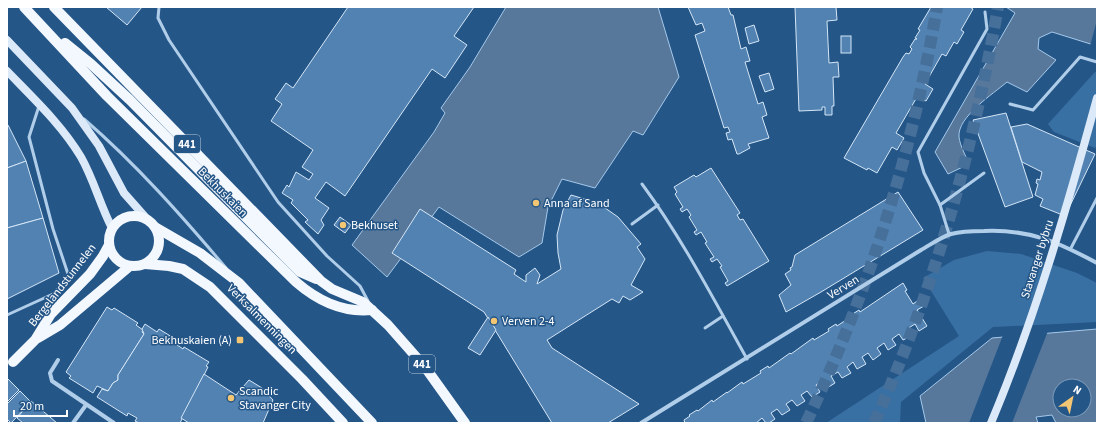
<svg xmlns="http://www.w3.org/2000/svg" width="1104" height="430" font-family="'Source Sans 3',sans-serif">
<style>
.green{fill:#3970a4}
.water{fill:#57789b;stroke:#a5c9ea;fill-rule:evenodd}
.pier{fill:#255688}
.building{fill:#5182b1;stroke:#d4e6f7}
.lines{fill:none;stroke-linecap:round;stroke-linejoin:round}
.highway-tunnel{stroke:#466f9a;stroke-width:12;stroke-dasharray:12 6;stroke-linecap:butt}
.lane{stroke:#b0cee9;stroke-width:3}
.street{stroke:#b0cee9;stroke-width:4}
.secondary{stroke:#dbe9f8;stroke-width:8}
.primary{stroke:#f3f8fe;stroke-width:10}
.secondary-bridge{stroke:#dbe9f8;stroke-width:8}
.poi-dot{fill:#f3c674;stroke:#255688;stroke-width:1.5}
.labels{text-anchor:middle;stroke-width:3;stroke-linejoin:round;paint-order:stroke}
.shield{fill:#255688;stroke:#beccdb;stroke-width:1}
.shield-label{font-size:11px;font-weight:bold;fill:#fff}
.street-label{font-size:12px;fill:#fff;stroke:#255688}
.poi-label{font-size:12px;fill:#fff;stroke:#255688;text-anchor:start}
</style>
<rect width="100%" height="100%" fill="#255688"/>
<g class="green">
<path d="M1095 72 1097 73V146L1095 148 1054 132 1048 124Z"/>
<path d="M987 251 1021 254 1077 273 1097 283V322L993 327 901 402 900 423H826L959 336 923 278 954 260Z"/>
</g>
<g class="water">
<path d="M506 7H658L679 77 643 135 633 131 595 188 562 179 548 207 542 243 519 257 439 207 387 277 352 245 434 132 445 113 441 108 470 67Z"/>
<path d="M1006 7H1097V46L1052 32 1039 38 1038 49 1056 60 1027 92 1007 82C993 94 957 117 959 137 960 146 966 156 969 164L948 174 935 152 1015 13Z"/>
<path d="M1097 329V423H1056L1052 415 1036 417 1038 423H926L920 396 992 338ZM1060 386H1084V410H1060Z"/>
</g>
<g class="pier">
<path d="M1097 20V48L1090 46Z"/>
<path d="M1048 331 1012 423H969L1003 335Z"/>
</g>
<g class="building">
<path d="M106 7H142L127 25Z"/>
<path d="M348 7H474L454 36 467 45 445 78 432 69 345 196 326 182 315 198 329 208 321 220 324 225 318 234 305 222 308 220 291 203 293 200 282 193 287 185 289 187 296 172 309 180 313 174 302 167 313 150 271 121 282 104 275 99 286 83 293 88Z"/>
<path d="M688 7H728L731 15H733L741 49 746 47 750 61 745 62 758 104 763 102 767 115 762 117 769 138 748 144 750 148 739 154H737L732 139 728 140 726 133 730 132 728 127 724 128 695 35 705 31 702 23 696 25Z"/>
<path d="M795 7H836L837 20 827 21 829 63 838 62 839 77H833L834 106H832V115H825V107H822V110L799 111Z"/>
<path d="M931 7H970L973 9 961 30 964 32 957 44 954 42 946 56 942 54 925 84 933 89 926 101 917 97 896 133 904 138 897 150 892 147 877 173 868 168 867 170 844 158 903 57 906 53 909 54 912 49 910 47 915 39H917L915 38 920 30 918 29Z"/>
<path d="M754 25 759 41 749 44 745 28Z"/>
<rect x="841" y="36" width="10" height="17"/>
<path d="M769 73 774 89 765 92 759 76Z"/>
<path d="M1006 113 1033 197 1005 207 973 120Z"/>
<path d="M1027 124 1095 154 1065 216 1040 206 1043 199 1035 195 1038 184 1036 183 1037 179 1040 180 1042 172 1022 162 1011 127Z"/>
<path d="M8 125 26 161 7 168V126Z"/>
<path d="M26 161 43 218 7 228V168Z"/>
<path d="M711 168 740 213 737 215 740 220 743 219 769 261 727 286 725 283 728 281 720 267 722 266 717 259 712 262 710 259 714 257 705 243 707 242 701 232 696 235 694 232 697 230 689 217 691 215 687 209 682 212 680 209 683 207 675 194 677 192 674 187 694 175 696 177Z"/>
<path d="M898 192 923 230 821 292 786 312 779 295 791 285 785 274 791 270 790 268 792 267 795 255Z"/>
<path d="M571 195 598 203 618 217 641 244 637 247 645 259 631 285 643 292 630 300 623 296 619 303 612 299 547 340 552 348 639 404 608 423H552L484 312 392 253 420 209 516 270 514 274 526 282V275L535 268 540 275 537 284 561 269 558 253 557 235 563 210Z"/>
<path d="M340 217 351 225 345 233 334 225Z"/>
<path d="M43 218 59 273 7 299V228Z"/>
<path d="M903 283 907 290 905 291 913 304 920 299 924 306 917 310 927 326 919 331 915 324 907 329 911 336 903 340 899 334 892 339 896 345 888 350 884 343 877 348 881 354 873 360 868 353 862 357 866 364 857 369 853 362 847 367 851 373 842 378 838 372 831 376 835 383 827 388 823 381 816 385 820 392 812 397 807 391 801 395 805 401 797 406 792 400 786 404 790 410 782 415 777 409 771 413 775 419 769 423H766L762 418 756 423H685L684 420 690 416 689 415 697 410 698 411 712 400 713 402 727 392V393L742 382 743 384 761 373 760 371 768 366 769 368 790 353 791 354 813 338 814 340 829 331 828 329 836 324 837 326 852 316 851 315 859 310 860 312Z"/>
<path d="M107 307 112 310 114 308 138 323 136 325 143 330 142 332 144 334 118 375V380L113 383 108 391 97 386 93 393 69 378 71 376 66 372Z"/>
<path d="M488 317 496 330 480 355 468 348Z"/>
<path d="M145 324 157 332 159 329 172 337 170 340 183 349 184 347 209 362 206 366 208 367 180 423H139L135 421 137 418 128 413 127 416 97 397 102 389 108 391 113 383 118 380V375L144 334 142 329Z"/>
<path d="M204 374 236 395 249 380 262 388 273 400 263 423H189L181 418Z"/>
<path d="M7 378 19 390 7 402Z"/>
<path d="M20 391 31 402 11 423 7 419V404Z"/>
<path d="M31 401 57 423H23L17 418Z"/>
</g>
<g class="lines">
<g class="highway-tunnel">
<path d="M806 423C869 292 913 150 937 7"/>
<path d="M874 423C934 291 973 150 998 7"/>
</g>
<g class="lane">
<path d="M159 7 158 18 169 40 278 202 327 256 360 286 368 301"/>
<path d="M1010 104 1033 110 1080 57 1097 62"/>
<path d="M84 119C136 164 182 216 226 268"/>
<path d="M642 184C682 238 714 300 747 359"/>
<path d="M940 205 984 173"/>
<path d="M632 224 658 205"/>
<path d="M949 234 940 205 924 173 918 152 987 29 985 12"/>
<path d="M1071 248 1097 198"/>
<path d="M7 315 53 294 69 277 53 229 29 137 39 106"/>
<path d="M705 328 723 316"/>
</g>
<g class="street">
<path d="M58 360 50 373 52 381 114 423"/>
<path d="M73 423 86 405"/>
<path d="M641 423 921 250C930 245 941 237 951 234 962 231 973 231 984 231 1029 229 1058 242 1097 263"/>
</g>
<g class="secondary">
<path d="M7 40 72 108 99 146 124 193 147 219"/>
<path d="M7 71C33 98 62 125 81 157 94 180 100 205 112 228"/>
</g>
<g class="primary">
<path d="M24 7 107 96 296 282C318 301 343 313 372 310"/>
<path d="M54 7 321 281 332 289 363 302 388 325 425 367 465 423"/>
<path d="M65 43 91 64 130 100 288 260 300 272 316 279"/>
<circle cx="134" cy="241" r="25"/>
<path d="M155 227 200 253 239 283 372 423"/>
<path d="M145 264 169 266 183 269 210 287 302 379 343 423"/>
<path d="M38 338 60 325 130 266"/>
<path d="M13 362 35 340 51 314 90 274 103 256 109 245"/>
</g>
<path class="secondary-bridge" d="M991 423C1035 318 1067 208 1097 98"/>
</g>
<g class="poi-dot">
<circle cx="536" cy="203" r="4"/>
<circle cx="343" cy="225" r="4"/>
<circle cx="494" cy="321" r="4"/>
<rect x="236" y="336" width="8" height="8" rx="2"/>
<circle cx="231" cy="398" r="4"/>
</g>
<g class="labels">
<g class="shield">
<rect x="174" y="135" width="26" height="18" rx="3"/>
<rect x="409" y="355" width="26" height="18" rx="3"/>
</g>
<g class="shield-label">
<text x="187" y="148">441</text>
<text x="422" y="368">441</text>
</g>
<g class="street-label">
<text transform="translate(223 192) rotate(45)" y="4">Bekhuskaien</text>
<text transform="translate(1037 259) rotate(-72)" y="4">Stavanger bybru</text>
<text transform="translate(62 285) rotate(-52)" y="4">Bergelandstunnelen</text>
<text transform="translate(843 287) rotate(-32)" y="4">Verven</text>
<text transform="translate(262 319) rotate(45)" y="4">Verksalmenningen</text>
</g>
<g class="poi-label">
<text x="544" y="207">Anna af Sand</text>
<text x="351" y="229">Bekhuset</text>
<text x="502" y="325">Verven 2-4</text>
<text x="232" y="344" text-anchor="end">Bekhuskaien (A)</text>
<text x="239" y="395">Scandic<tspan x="239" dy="14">Stavanger City</tspan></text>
</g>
</g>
<rect width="1104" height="430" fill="none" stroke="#ffffff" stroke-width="16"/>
<g transform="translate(1072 398) rotate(33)"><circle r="19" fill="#255688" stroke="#7c9ab8"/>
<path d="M0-3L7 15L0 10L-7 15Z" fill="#f3c674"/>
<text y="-6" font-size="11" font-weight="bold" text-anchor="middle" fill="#ffffff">N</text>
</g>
<path d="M14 410v6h53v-6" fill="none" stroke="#ffffff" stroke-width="2"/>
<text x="20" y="410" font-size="12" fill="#ffffff" stroke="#255688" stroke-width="3" paint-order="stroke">20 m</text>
</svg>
